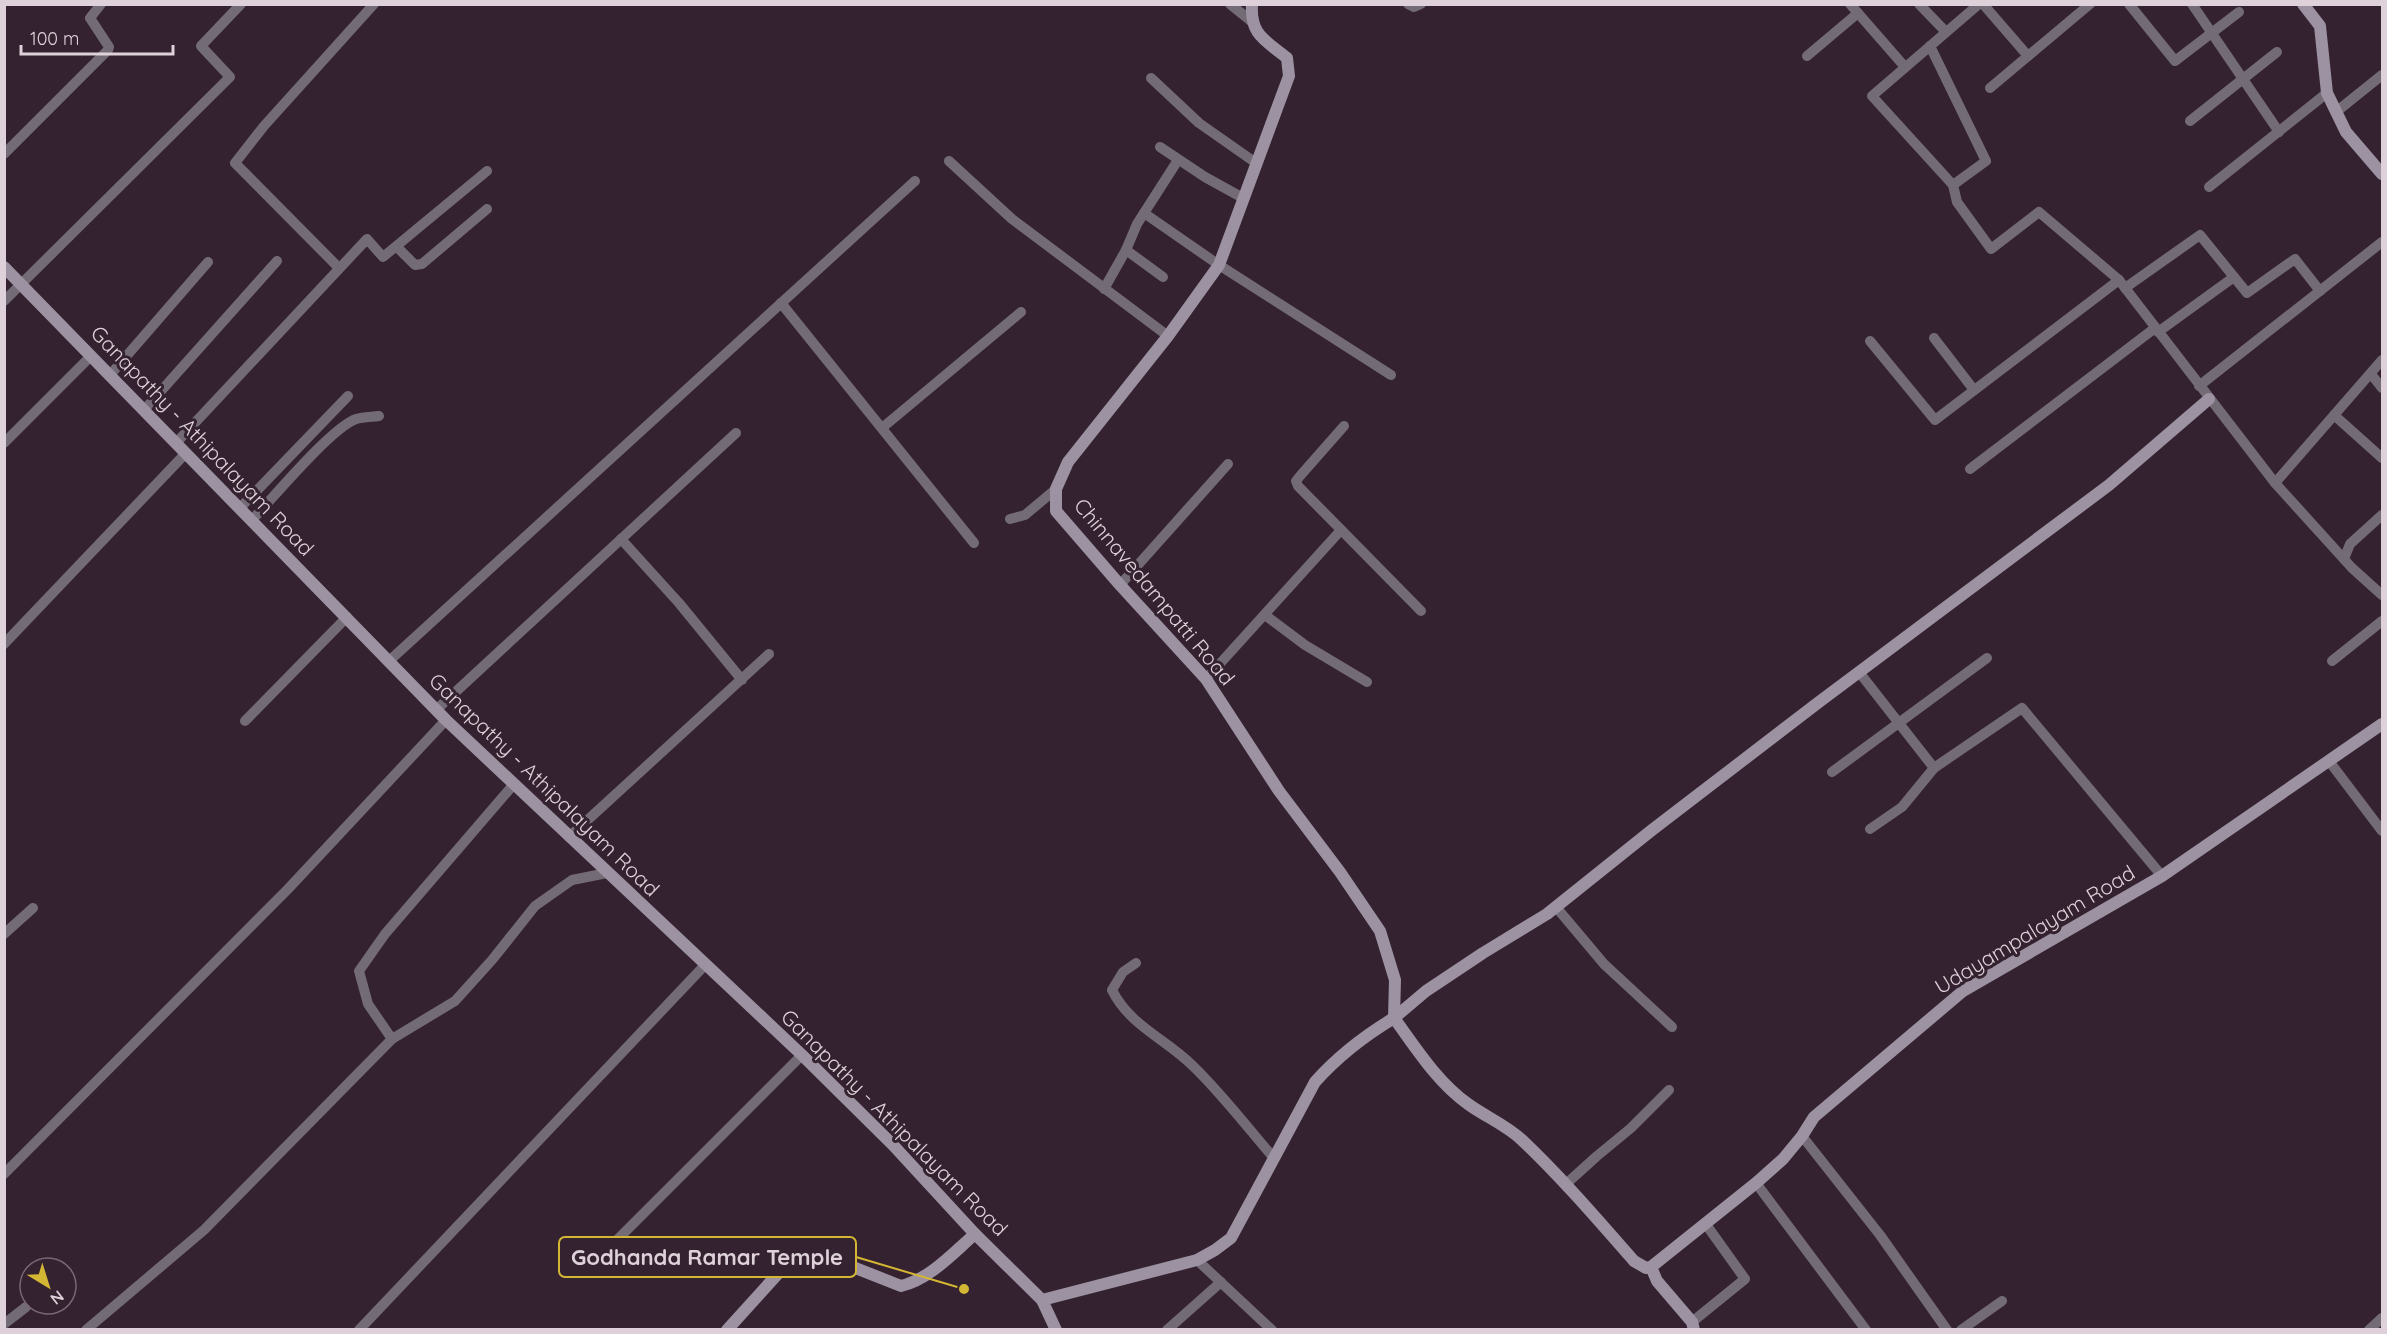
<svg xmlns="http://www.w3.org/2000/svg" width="2387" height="1334" font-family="Quicksand,sans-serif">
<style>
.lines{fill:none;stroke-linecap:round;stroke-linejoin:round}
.street{stroke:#736c76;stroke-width:10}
.secondary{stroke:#9c92a1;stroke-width:12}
.labels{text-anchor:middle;stroke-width:6;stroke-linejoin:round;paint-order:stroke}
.street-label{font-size:21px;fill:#ded1da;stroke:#352230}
.leader{fill:none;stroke:#d4b635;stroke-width:2}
.callout-dot{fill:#d4b635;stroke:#352230;stroke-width:2}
.callout{fill:#352230;stroke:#d4b635;stroke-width:2}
.callout-label{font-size:22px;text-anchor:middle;font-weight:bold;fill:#ded1da}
</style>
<rect width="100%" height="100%" fill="#352230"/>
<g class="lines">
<g class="street">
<path d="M1230 4 1251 21"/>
<path d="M1408 4 1414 7 1421 4"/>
<path d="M1850 4 1905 67"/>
<path d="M1919 4 1946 32"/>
<path d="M1979 4 1872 96 1953 185 1957 202 1991 249 2039 212 2119 280"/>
<path d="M1983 4 2028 56"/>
<path d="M2129 4 2175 61 2239 12"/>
<path d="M2192 4 2279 132"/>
<path d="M1930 46 1986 161 1953 185"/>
<path d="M1807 56 1858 13"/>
<path d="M1151 78 1199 123 1256 163"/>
<path d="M1990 88 2090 4"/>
<path d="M2336 112 2382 75"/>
<path d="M2190 121 2277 52"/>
<path d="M1160 147 1205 177 1243 198"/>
<path d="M4 154 108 50 109 47 90 18 101 4"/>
<path d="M949 161 1012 219 1168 336"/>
<path d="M2209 187 2327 93"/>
<path d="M1144 213 1219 265 1391 375"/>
<path d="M397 247 415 265 422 264 487 209"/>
<path d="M1126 250 1163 277"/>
<path d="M339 268 235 163 264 126 374 4"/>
<path d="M2125 288 2200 235 2247 293 2295 259 2320 291"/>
<path d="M1104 289 1126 250 1137 224 1178 160"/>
<path d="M4 301 230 77 201 46 241 4"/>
<path d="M781 303 974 543"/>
<path d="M2158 332 2234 277"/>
<path d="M1934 338 1974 390"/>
<path d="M1870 341 1935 420 2119 280 2275 483"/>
<path d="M2382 360 2275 483 2352 568 2382 595"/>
<path d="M2371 374 2382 388"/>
<path d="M110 375 208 262"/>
<path d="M2199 386 2382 242"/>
<path d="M144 410 277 261"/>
<path d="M2334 415 2382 458"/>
<path d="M1344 426 1300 476 1296 481 1298 486 1421 611"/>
<path d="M882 428 1021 312"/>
<path d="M4 443 91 356"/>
<path d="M176 443 367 239 383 257 487 171"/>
<path d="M1970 469 2155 328"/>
<path d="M240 508 348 396"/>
<path d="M1010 519 1025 515 1056 489"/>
<path d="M252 520C273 498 331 428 356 419 363 417 372 417 379 416"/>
<path d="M621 539 679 603 742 680"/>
<path d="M2344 559 2350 544 2382 515"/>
<path d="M1120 585 1228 464"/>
<path d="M1265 615 1305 645 1367 682"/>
<path d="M4 644 186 453"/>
<path d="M389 661 915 181"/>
<path d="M2332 661 2382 621"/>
<path d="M1859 672 1934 768"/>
<path d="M1206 679 1341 530"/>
<path d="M436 710 736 433"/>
<path d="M245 721 347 617"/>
<path d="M2329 761 2382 831"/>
<path d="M1832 772 1987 658"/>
<path d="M1870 829 1902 807 1934 768 2022 708 2162 876"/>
<path d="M569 837 769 654"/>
<path d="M1556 907 1604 964 1672 1027"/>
<path d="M4 934 33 908"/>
<path d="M1136 963 1123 972 1112 990C1130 1026 1166 1039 1193 1066 1222 1094 1247 1127 1273 1157"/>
<path d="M392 1039 455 1001 492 960 535 906 572 880 607 873"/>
<path d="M1802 1136 1880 1235 1947 1330"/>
<path d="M4 1174 288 889 446 720"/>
<path d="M1756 1183 1866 1330"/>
<path d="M1566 1184 1597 1156 1631 1128 1669 1090"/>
<path d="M608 1249 802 1055"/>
<path d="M1197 1260 1272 1330"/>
<path d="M1692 1322 1745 1279 1705 1223"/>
<path d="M4 1324 26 1307"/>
<path d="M86 1330 204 1230 392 1039 368 1004 359 971 385 934 514 784"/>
<path d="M359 1330 705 965"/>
<path d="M1167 1330 1221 1282"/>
<path d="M1961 1330 2002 1301"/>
<path d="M2369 1330 2382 1318"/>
</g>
<g class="secondary">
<path d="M1252 4C1250 35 1265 40 1287 58L1289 76 1219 265 1168 336 1068 462 1056 489V511L1120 585 1206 679 1279 791 1340 872 1380 931 1395 980 1394 1018"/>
<path d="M2303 4 2320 26 2327 93 2346 132 2382 174"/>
<path d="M4 267 446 720 802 1055 893 1145 975 1234 1042 1300 1056 1330"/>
<path d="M1394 1018 1426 991 1483 953 1547 914 1652 830 1819 702 2109 485 2209 399"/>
<path d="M1651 1267 1657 1281 1692 1322 1694 1330"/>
<path d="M1042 1300 1197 1260 1215 1250 1231 1238 1315 1082C1338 1056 1364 1036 1394 1018 1416 1048 1437 1082 1468 1104 1486 1117 1506 1125 1522 1140 1562 1178 1598 1220 1634 1261L1646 1268 1651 1267 1756 1183 1783 1159 1802 1136 1814 1117 1963 991 2162 876 2382 724"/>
<path d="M727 1330 784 1267 803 1253 820 1254 901 1286C930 1279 953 1253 975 1234"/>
</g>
</g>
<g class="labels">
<g class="street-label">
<text transform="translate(202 441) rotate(46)" y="7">Ganapathy - Athipalayam Road</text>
<text transform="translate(1154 592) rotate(50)" y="7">Chinnavedampatti Road</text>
<text transform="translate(544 785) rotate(44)" y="7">Ganapathy - Athipalayam Road</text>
<text transform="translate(2035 930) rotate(-31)" y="7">Udayampalayam Road</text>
<text transform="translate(894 1123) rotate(45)" y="7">Ganapathy - Athipalayam Road</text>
</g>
</g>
<path class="leader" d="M964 1289L856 1257"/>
<circle class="callout-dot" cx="964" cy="1289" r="6"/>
<rect class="callout" x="559" y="1237" width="297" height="40" rx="6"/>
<g class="callout-label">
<text x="707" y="1265">Godhanda Ramar Temple</text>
</g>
<rect width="2387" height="1334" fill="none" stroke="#ded1da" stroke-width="12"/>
<g transform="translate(48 1286) rotate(142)"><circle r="28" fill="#352230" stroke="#796874" stroke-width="1.5"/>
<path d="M0-4.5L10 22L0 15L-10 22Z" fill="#d4b635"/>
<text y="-9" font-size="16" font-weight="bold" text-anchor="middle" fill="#ded1da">N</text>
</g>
<path d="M21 45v9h152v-9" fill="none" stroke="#ded1da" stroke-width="3"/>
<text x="30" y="45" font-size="18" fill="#ded1da" stroke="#352230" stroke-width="4.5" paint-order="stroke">100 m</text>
</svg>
